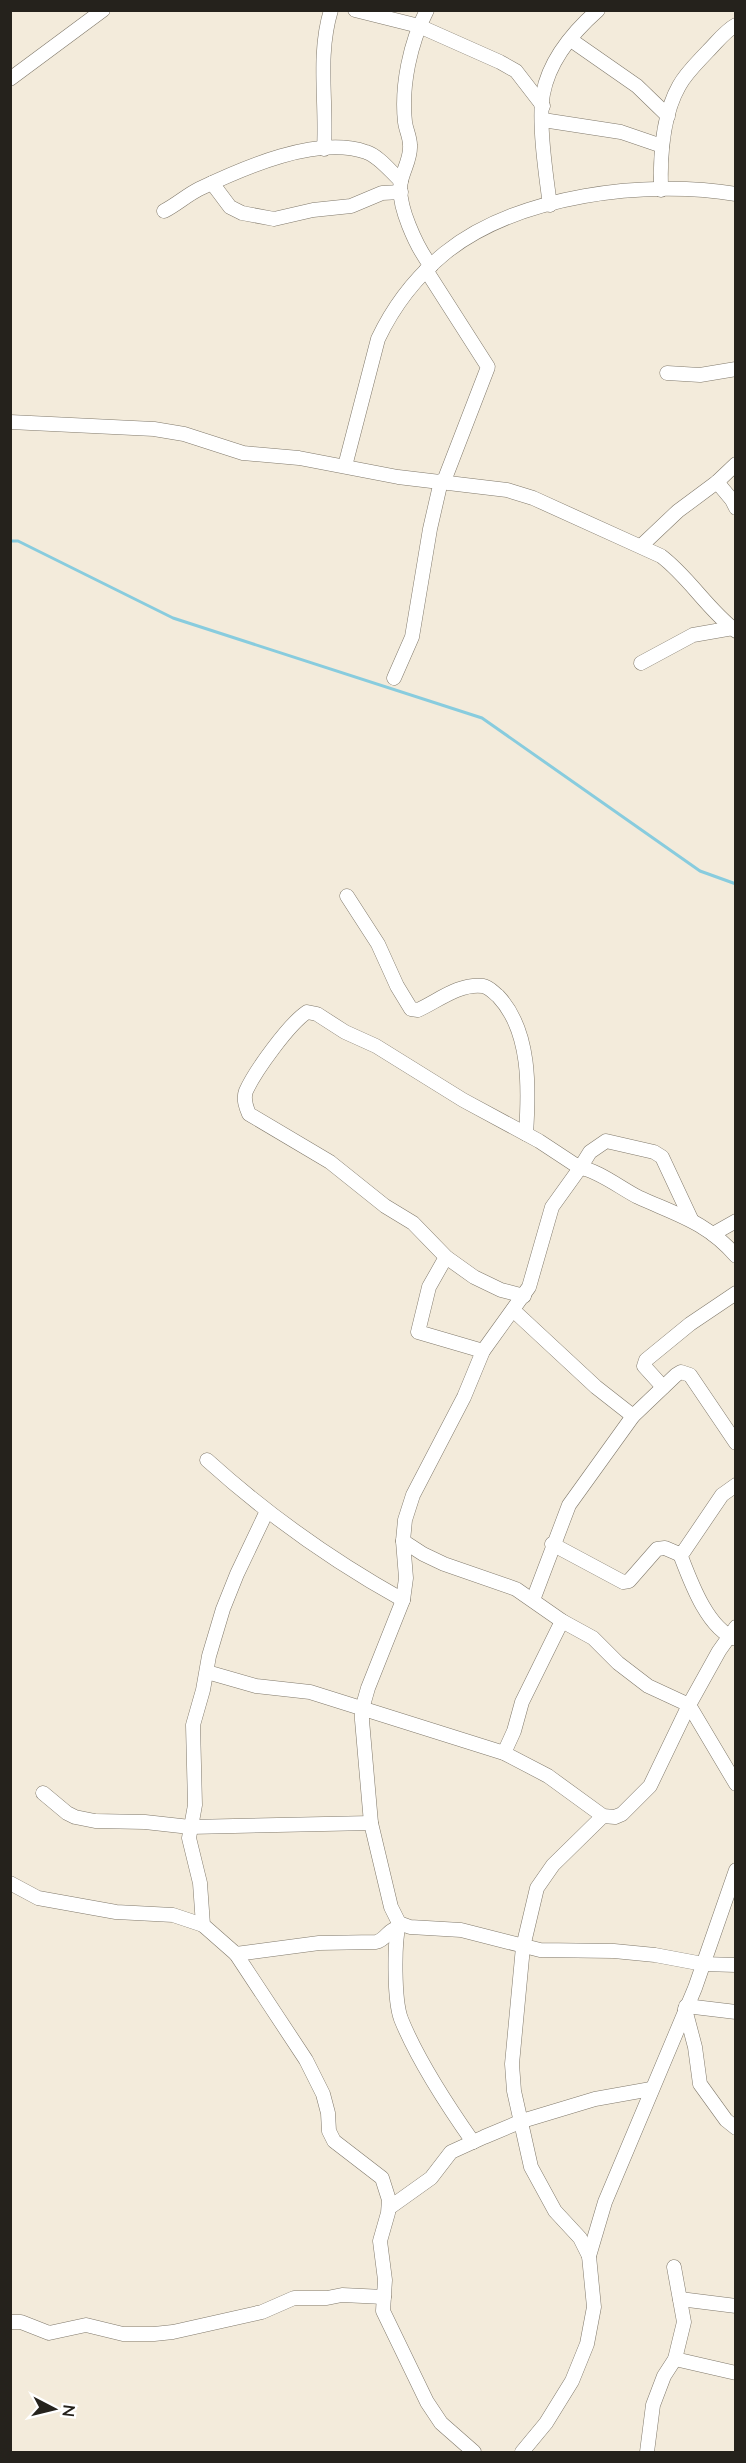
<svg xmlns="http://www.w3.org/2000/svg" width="746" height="2463" font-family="Lato,sans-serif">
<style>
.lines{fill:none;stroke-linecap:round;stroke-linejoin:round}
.stream{stroke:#88ccde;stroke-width:3}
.minor-casing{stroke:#80796b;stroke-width:15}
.minor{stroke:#fff;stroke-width:14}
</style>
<rect width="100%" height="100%" fill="#f3ebdb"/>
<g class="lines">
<path class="stream" d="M10 541H18L173 618 482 718 700 871 736 884"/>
<g class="minor-casing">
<g id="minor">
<path d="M355 10 419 26 500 62 516 71 543 106"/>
<path d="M427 10C410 43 401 86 405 122 406 130 410 137 410 145 411 158 404 168 401 181 396 204 417 248 431 266"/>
<path d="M571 40 637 86 668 116"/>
<path d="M10 79 103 10"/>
<path d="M543 120 621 132 662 146"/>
<path d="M324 149C327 102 317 56 331 10"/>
<path d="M212 183 230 207 242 213 274 219 313 210 351 206 382 193 401 192"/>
<path d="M661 190C660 157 662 116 679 86 686 73 698 62 708 51 717 42 725 31 736 25"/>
<path d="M550 205C546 176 538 121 543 94 549 61 573 32 598 10"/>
<path d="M164 211C176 205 187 195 199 189 243 168 317 135 366 152 379 156 391 172 401 181"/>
<path d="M426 270 488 367 444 481"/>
<path d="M667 373 700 375 736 369"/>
<path d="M10 422 154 429 184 434 243 453 299 458 398 477 507 490 533 498 661 556C689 577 707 609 736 631"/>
<path d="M345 466 378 339C394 305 417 276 445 253 517 195 647 179 736 194"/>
<path d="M717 482 732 500 736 508"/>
<path d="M641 546 678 511 717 482 736 464"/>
<path d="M641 663 693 635 733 628"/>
<path d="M394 678 412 637 430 529 441 481"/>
<path d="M347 896 378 944 397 986 411 1009 418 1010C438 1001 459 983 483 986 489 987 493 992 498 996 531 1031 529 1089 526 1134"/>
<path d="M713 1234 736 1221"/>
<path d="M736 1256C707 1222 675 1214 638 1197 622 1189 596 1169 580 1168L552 1207 529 1287 483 1351 464 1397 413 1495 405 1520 403 1541 406 1578 403 1600 368 1688 362 1709V1720L371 1823 391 1907 399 1923 410 1927 461 1930 540 1950 614 1951 655 1955 703 1964 736 1965"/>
<path d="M446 1257 429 1287 418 1332 483 1351"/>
<path d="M524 1296 501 1290 474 1277 446 1257 413 1223 385 1206 330 1162 249 1114C246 1107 243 1099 246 1091 255 1071 289 1024 307 1012L317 1014 345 1032 376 1046 463 1100 539 1141 580 1168 590 1152 606 1141 654 1152 662 1157 691 1219"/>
<path d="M513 1310 596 1387 633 1416"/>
<path d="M663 1387 644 1366 646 1360 690 1324 736 1293"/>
<path d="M207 1460C269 1516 331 1560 403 1600"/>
<path d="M267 1511 237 1574 223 1609 209 1656 203 1690 193 1725 195 1805 189 1838 200 1883 203 1925 236 1954 306 2060 323 2094 328 2113 329 2131 334 2141 382 2178 389 2200 388 2213 380 2241 385 2280 383 2311 427 2402 441 2423 474 2452"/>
<path d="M403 1541 423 1554 444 1564 516 1589 562 1621 593 1638 618 1663 648 1686 689 1705 736 1784"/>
<path d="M552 1544 623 1582 629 1581 657 1549 665 1548 679 1554 684 1551 722 1495 736 1485"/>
<path d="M680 1554C690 1580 707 1629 736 1639"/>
<path d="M533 1600 569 1505 633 1416 676 1375 681 1372 690 1375 736 1443"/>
<path d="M207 1672 256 1686 310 1692 504 1753 548 1776 603 1816 615 1817 622 1814 650 1786 689 1705 719 1651 736 1627"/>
<path d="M504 1753 514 1731 522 1702 562 1621"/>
<path d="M43 1793 67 1813 75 1817 95 1821 145 1822 190 1827 371 1823"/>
<path d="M10 1883 38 1898 116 1912 173 1915 203 1925"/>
<path d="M399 1923C394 1943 394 2000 401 2019 418 2061 447 2105 473 2142"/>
<path d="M236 1954 319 1943 376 1942C386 1940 388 1929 398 1928"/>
<path d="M686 2006 736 2012"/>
<path d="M685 2009 695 2047 700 2084 726 2120 736 2128"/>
<path d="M389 2208 431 2178 451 2152 484 2137 522 2121 595 2099 651 2089"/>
<path d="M589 2256 580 2238 555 2211 531 2167 514 2091 512 2064 523 1947 537 1888 553 1865 603 1816"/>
<path d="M680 2299 736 2306"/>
<path d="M10 2322H21L49 2333 86 2325 123 2334H154L173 2332 262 2312 294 2298H327L342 2295 384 2297"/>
<path d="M675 2359 736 2373"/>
<path d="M522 2452 546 2423 572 2381 587 2344 594 2307 589 2256 605 2202 695 1988 736 1870"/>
<path d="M647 2452 653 2405 664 2376 675 2359 684 2322 674 2267"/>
</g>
</g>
<use href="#minor" class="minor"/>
</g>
<rect width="746" height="2463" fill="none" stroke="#25221c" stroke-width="24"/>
<g transform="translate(54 2409) rotate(97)" stroke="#ffffff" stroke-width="4.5" paint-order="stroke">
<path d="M0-4.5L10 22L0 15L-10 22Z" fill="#25221c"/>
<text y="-9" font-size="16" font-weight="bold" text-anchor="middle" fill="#25221c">N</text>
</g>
</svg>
